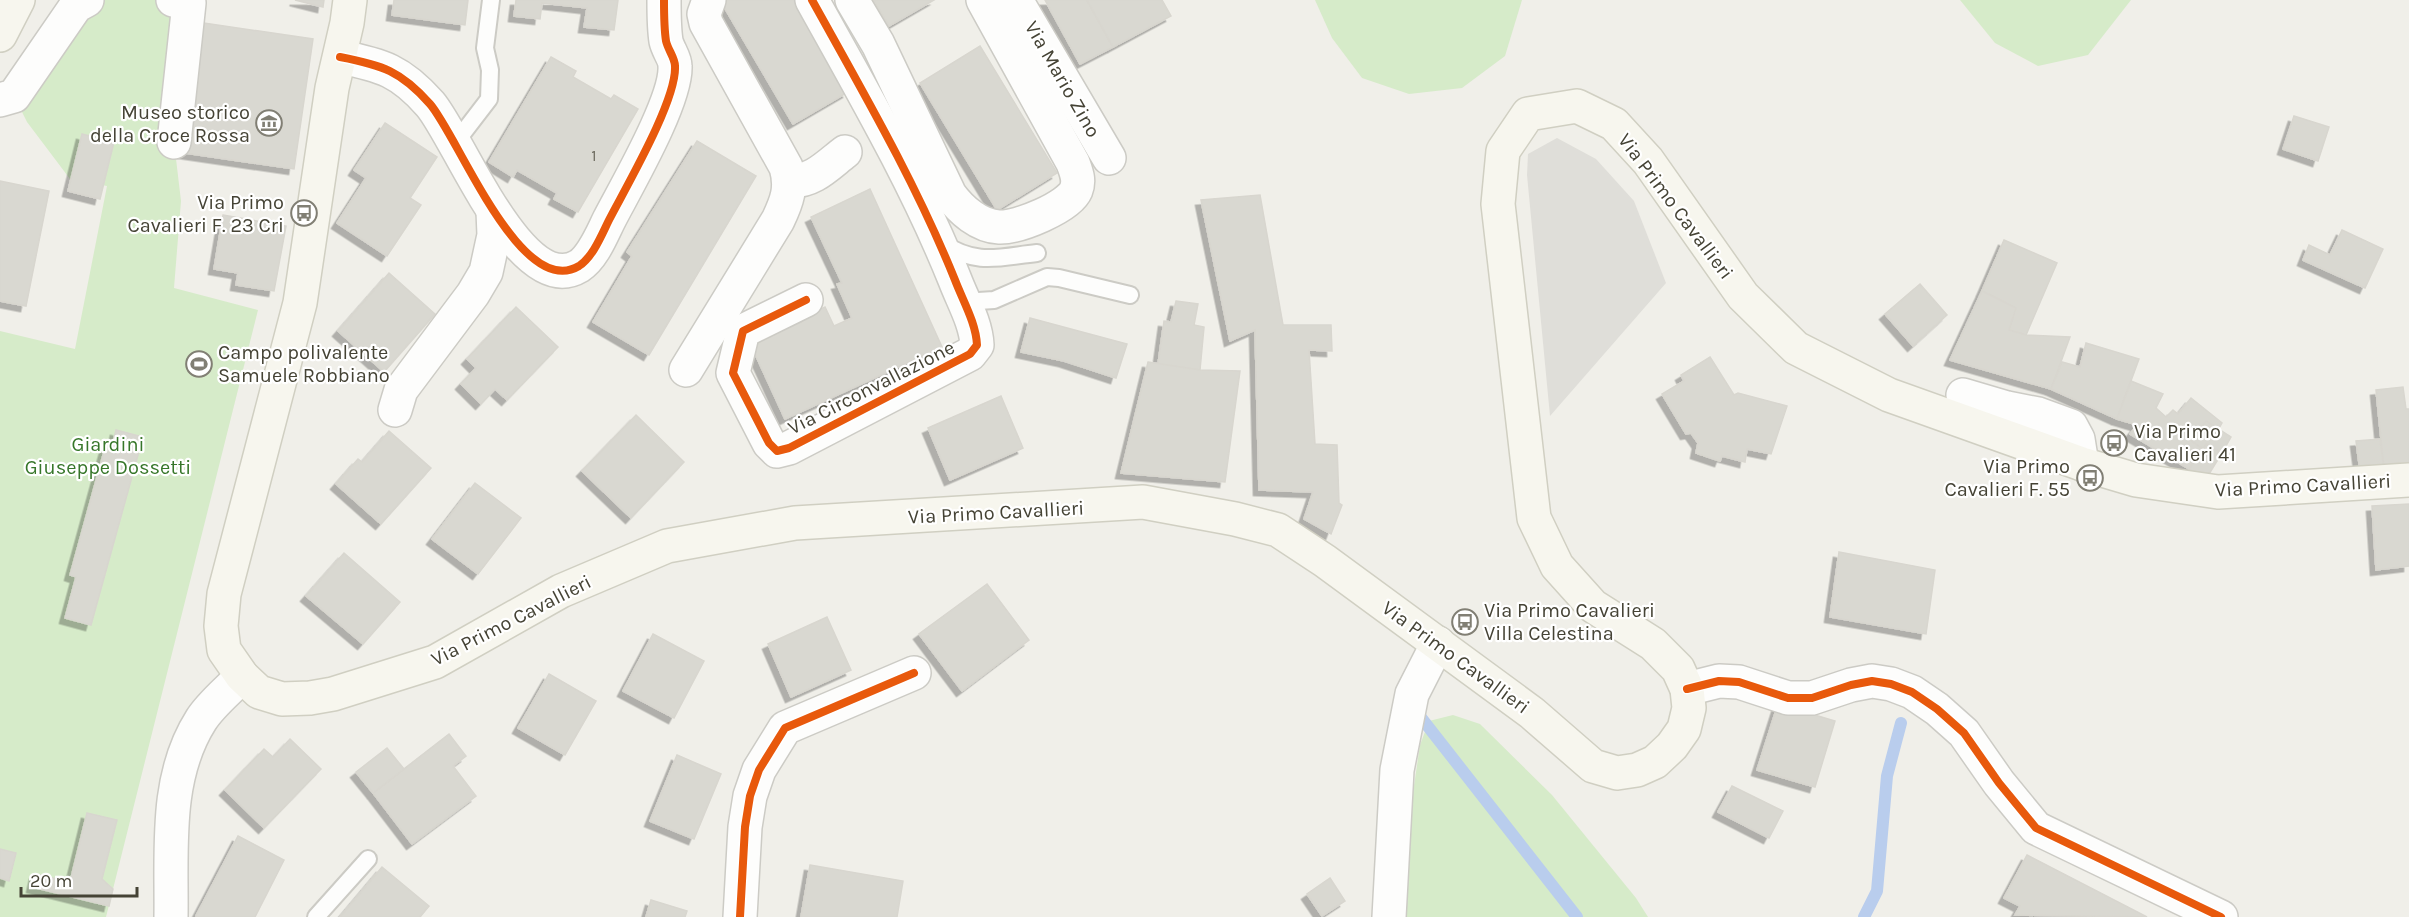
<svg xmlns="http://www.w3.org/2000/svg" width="2409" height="917" font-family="Karla,sans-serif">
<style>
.green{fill:#d6ebc9}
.parking{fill:#dfded9}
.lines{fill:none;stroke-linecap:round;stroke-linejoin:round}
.stream{stroke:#b9cded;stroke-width:12}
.building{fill:#d9d8d1;stroke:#d8d6cf;stroke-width:1.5;filter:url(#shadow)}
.service-casing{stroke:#cccbc5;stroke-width:20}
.minor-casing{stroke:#cccbc5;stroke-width:36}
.secondary-casing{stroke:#d0cfc2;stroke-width:36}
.service{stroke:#fdfdfc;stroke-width:16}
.minor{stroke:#fdfdfc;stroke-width:33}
.secondary{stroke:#f7f6ee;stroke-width:33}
.cycleway-casing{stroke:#fff;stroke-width:11}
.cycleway{stroke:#e8590c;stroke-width:8}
.labels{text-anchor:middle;stroke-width:4.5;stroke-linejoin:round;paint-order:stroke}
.number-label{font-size:16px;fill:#6b695d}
.street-label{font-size:20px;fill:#454335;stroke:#fff}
.poi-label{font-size:20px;fill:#454335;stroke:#fff;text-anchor:end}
.park-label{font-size:20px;fill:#367629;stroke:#fff}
</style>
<defs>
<filter id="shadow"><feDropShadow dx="-5.5" dy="5.5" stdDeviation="0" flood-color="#0004"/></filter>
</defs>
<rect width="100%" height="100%" fill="#f0efe9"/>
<g class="green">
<path d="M87 0H173L174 142 181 201 174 288 258 310 106 917H0V331L75 349 107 186 70 179 27 122 14 96Z"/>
<path d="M1315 0H1522L1505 56 1462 88 1409 94 1362 78 1332 38Z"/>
<path d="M1960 0H2131L2088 55 2038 66 1995 43Z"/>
<path d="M1453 715 1480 724 1552 795 1636 898 1648 917H1407L1405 847 1420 745 1429 721Z"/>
</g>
<path class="parking" d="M1557 138 1596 159 1634 201 1666 283 1550 416 1527 175 1528 154Z"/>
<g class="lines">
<g class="stream">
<path d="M1419 715 1577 917"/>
<path d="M1864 917 1877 891 1887 776 1901 723"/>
</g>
</g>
<g class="building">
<path d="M295 0H324L323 7Z"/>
<path d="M394 0H468L465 25 392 15Z"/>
<path d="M516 0H618L614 30 584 27 587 8 542 3 540 19 514 16Z"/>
<path d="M720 0H794L848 92 793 124Z"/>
<path d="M873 0H934L889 26Z"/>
<path d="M1045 0H1087L1113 47 1080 64Z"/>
<path d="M1087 0H1162L1171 16 1113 47Z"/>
<path d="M197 22 313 39 294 169 179 152Z"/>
<path d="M980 46 1057 173 997 210 920 83Z"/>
<path d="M551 57 576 71 573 77 611 99 614 95 638 109 578 212 554 199 557 193 517 170 513 177 489 162Z"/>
<path d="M2294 116 2329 127 2318 161 2283 149Z"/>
<path d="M385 123 437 157 410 198 421 205 387 256 337 223 366 178 354 170Z"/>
<path d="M82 134 114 142 100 199 68 191Z"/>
<path d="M697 141 756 176 649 355 593 322 632 256 627 252Z"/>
<path d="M0 181 49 191 26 306 0 301Z"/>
<path d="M870 189 942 347 785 419 751 345 802 322 800 319 825 307 834 326 852 318 837 284 842 283 811 217Z"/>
<path d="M1260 195 1283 325H1331L1332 351 1309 350 1315 444 1337 445 1339 503 1342 505 1331 534 1304 519 1313 492 1259 490 1255 330 1230 341 1201 200Z"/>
<path d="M223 215 286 226 274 291 236 285 238 273 214 269Z"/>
<path d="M2342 230 2383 249 2365 288 2303 260 2309 245 2330 255Z"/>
<path d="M2004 240 2057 263 2026 335 2009 330 2016 308 1982 291Z"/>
<path d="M389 273 435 314 384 372 338 331Z"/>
<path d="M1920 284 1947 315 1913 346 1885 314Z"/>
<path d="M1982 291 2016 308 2009 330 2026 335 2070 337 2051 389 1950 360Z"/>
<path d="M1176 301 1198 304 1194 325 1204 327 1200 370 1158 364 1164 321 1171 322Z"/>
<path d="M516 307 558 347 507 400 495 389 481 404 461 384 476 368 467 359Z"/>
<path d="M1030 318 1127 344 1116 378 1064 361 1021 352Z"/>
<path d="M2086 343 2139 359 2117 419 2051 389 2062 362 2080 367Z"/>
<path d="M1710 357 1734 395 1738 393 1787 406 1771 454 1747 449 1745 462 1722 456 1720 461 1696 453 1698 443 1691 433 1686 434 1662 394 1684 381 1681 375Z"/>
<path d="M1148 362 1200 370 1240 371 1225 482 1121 473Z"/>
<path d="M2131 381 2163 394 2156 408 2166 417 2173 410 2178 414 2191 398 2222 423 2218 430 2206 421 2192 441 2203 449 2189 469 2130 434 2137 425 2117 419Z"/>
<path d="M2403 387 2406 409H2409V467L2384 469 2376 390Z"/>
<path d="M1001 396 1023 448 950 480 928 428Z"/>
<path d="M636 415 684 462 631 518 582 471Z"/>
<path d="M2206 421 2231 437 2222 453 2206 444 2203 449 2192 441Z"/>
<path d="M116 430 143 437 91 625 65 618 76 577 70 575 106 444 112 446Z"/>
<path d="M389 431 431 468 381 524 336 484 358 459 362 462Z"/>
<path d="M2380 439 2384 469 2360 471 2356 441Z"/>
<path d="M2206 444 2222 453 2206 479 2189 469Z"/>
<path d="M475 483 521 518 478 574 432 539Z"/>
<path d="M2409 504V566L2376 570 2372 506Z"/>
<path d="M1839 552 1935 570 1926 634 1830 617Z"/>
<path d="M344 553 400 602 363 644 306 596Z"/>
<path d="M987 584 1029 640 962 691 919 634Z"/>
<path d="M827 617 851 670 791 697 768 644Z"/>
<path d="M653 634 704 661 674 718 623 691Z"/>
<path d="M549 674 596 701 565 755 518 728Z"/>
<path d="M1778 704 1835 721 1815 787 1757 770Z"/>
<path d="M449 734 466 756 453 766 476 796 412 844 373 793Z"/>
<path d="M290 739 321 769 264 828 225 790 264 749 273 757Z"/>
<path d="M387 748 404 769 373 793 356 772Z"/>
<path d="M677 755 721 774 694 839 650 821Z"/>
<path d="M1732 786 1783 811 1769 838 1718 812Z"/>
<path d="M87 813 117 820 102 879 113 889 109 906 32 887 35 874 70 882Z"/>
<path d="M238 836 284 860 255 917H198L196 916Z"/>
<path d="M0 849 16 853 9 881 0 878Z"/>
<path d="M2027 855 2147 917 2015 915 2020 906 2004 898Z"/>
<path d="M810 865 903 881 897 917H801Z"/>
<path d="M382 867 429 906 420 917H340Z"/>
<path d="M1330 878 1345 901 1322 916 1307 894Z"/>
<path d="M651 900 687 911 685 917H646Z"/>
</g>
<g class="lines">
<g class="service-casing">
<g id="service">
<path d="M456 142 489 99 490 70 485 48 491 0"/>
<path d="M942 243C977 266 999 257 1037 253"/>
<path d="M963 302 994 300 1047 277 1059 278 1130 295"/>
<path d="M316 917 368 859"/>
</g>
</g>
<g class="minor-casing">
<g id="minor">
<path d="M173 0 189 3 174 142"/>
<path d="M852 0 878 44 950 195C961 210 979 226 999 227 1018 228 1069 207 1076 190 1080 180 1076 172 1073 163L983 0"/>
<path d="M1016 0 1109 158"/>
<path d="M340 57C382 65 401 71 430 104 458 136 521 301 579 266 593 257 602 234 609 220 626 187 677 100 675 66 675 58 668 50 666 41 664 28 664 13 664 0"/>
<path d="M0 100 14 96 76 6 87 0"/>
<path d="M790 181C813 182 828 165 845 152"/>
<path d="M806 300 743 331 733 373 769 443 777 451 789 448 970 354 977 345C976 323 963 301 955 280 916 183 863 92 812 0"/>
<path d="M686 370 778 220C787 201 792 188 786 167L706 23 704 14 709 0"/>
<path d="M1963 395 2007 408 2038 414 2071 426 2078 439 2082 464"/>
<path d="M395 410 401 390 473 294 486 272 494 235 493 211"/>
<path d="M1687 689 1719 681 1739 682 1788 698H1812L1851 685 1872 681 1891 684 1912 692 1937 709 1964 733 1999 783 2036 828 2221 917"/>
<path d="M171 917C172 851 164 778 201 720 211 704 229 690 242 676"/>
<path d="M740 917 745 827 750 796 759 770 785 728 914 673"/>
<path d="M1389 917 1397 770 1412 694 1438 643"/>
</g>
</g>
<g class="secondary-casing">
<g id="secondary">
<path d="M350 0 347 23 332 88 300 303 224 594 221 626 224 650 242 676 259 692 282 699 310 698 333 694 435 662 561 591 667 546 795 523 1143 502 1235 519 1278 530 1325 561 1532 713 1593 766 1617 773 1637 770 1655 762 1672 746 1684 729 1689 708 1687 689 1678 669 1653 644 1593 606 1557 566 1534 518 1498 204 1503 151 1528 114 1577 106 1614 124 1648 161 1743 296 1796 348 1889 395 2082 464 2136 480 2218 492 2409 480"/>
<path d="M0 35 18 0"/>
</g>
</g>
<use href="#service" class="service"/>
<use href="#minor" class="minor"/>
<use href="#secondary" class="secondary"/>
<g class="cycleway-casing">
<g id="cycleway">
<path d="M340 57C382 65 401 71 430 104 458 136 521 301 579 266 593 257 602 234 609 220 626 187 677 100 675 66 675 58 668 50 666 41 664 28 664 13 664 0"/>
<path d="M806 300 743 331 733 373 769 443 777 451 789 448 970 354 977 345C976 323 963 301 955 280 916 183 863 92 812 0"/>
<path d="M1687 689 1719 681 1739 682 1788 698H1812L1851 685 1872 681 1891 684 1912 692 1937 709 1964 733 1999 783 2036 828 2221 917"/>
<path d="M740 917 745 827 750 796 759 770 785 728 914 673"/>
</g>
</g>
<use href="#cycleway" class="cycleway"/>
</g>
<defs>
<g id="museum-ring" transform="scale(1.35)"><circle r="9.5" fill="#fff" stroke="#817f74" stroke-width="1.5"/><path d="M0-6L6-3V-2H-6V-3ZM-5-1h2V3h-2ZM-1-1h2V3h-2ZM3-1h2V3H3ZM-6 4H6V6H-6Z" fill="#817f74"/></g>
<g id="bus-ring" transform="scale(1.35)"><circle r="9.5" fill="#fff" stroke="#817f74" stroke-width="1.5"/><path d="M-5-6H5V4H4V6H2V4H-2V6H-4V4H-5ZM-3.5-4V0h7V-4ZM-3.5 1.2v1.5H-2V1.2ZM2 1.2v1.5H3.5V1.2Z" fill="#817f74"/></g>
<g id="stadium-ring" transform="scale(1.35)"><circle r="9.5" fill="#fff" stroke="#817f74" stroke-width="1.5"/><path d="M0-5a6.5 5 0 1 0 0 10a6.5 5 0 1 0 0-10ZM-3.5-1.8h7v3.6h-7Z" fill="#817f74"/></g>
</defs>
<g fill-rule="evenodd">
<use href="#museum-ring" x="269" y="123"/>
<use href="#bus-ring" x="304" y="213"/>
<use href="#stadium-ring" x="199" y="364"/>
<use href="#bus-ring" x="2114" y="443"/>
<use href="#bus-ring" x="2090" y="478"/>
<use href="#bus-ring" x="1465" y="622"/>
</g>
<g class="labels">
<g class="number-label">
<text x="594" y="161">1</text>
</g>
<g class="street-label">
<text transform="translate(1063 79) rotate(60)" y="7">Via Mario Zino</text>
<text transform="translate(1676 206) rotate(53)" y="7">Via Primo Cavallieri</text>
<text transform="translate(871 387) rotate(-27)" y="7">Via Circonvallazione</text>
<text transform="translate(2303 485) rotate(-3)" y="7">Via Primo Cavallieri</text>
<text transform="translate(996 512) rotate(-3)" y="7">Via Primo Cavallieri</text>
<text transform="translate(511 620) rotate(-27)" y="7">Via Primo Cavallieri</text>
<text transform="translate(1456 657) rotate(36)" y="7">Via Primo Cavallieri</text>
</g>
<g class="poi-label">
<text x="250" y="119">Museo storico<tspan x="250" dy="23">della Croce Rossa</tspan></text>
<text x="284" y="209">Via Primo<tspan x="284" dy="23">Cavalieri F. 23 Cri</tspan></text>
<text x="218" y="359" text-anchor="start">Campo polivalente<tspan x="218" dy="23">Samuele Robbiano</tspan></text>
<text x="2134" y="438" text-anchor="start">Via Primo<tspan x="2134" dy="23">Cavalieri 41</tspan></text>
<text x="2070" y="473">Via Primo<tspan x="2070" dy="23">Cavalieri F. 55</tspan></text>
<text x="1484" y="617" text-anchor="start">Via Primo Cavalieri<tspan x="1484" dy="23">Villa Celestina</tspan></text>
</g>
<g class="park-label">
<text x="108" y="451">Giardini<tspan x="108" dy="23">Giuseppe Dossetti</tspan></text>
</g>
</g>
<path d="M21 887v9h116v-9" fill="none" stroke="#454335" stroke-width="3"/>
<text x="30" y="887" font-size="18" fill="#454335" stroke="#ffffff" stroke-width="4.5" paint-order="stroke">20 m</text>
</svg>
